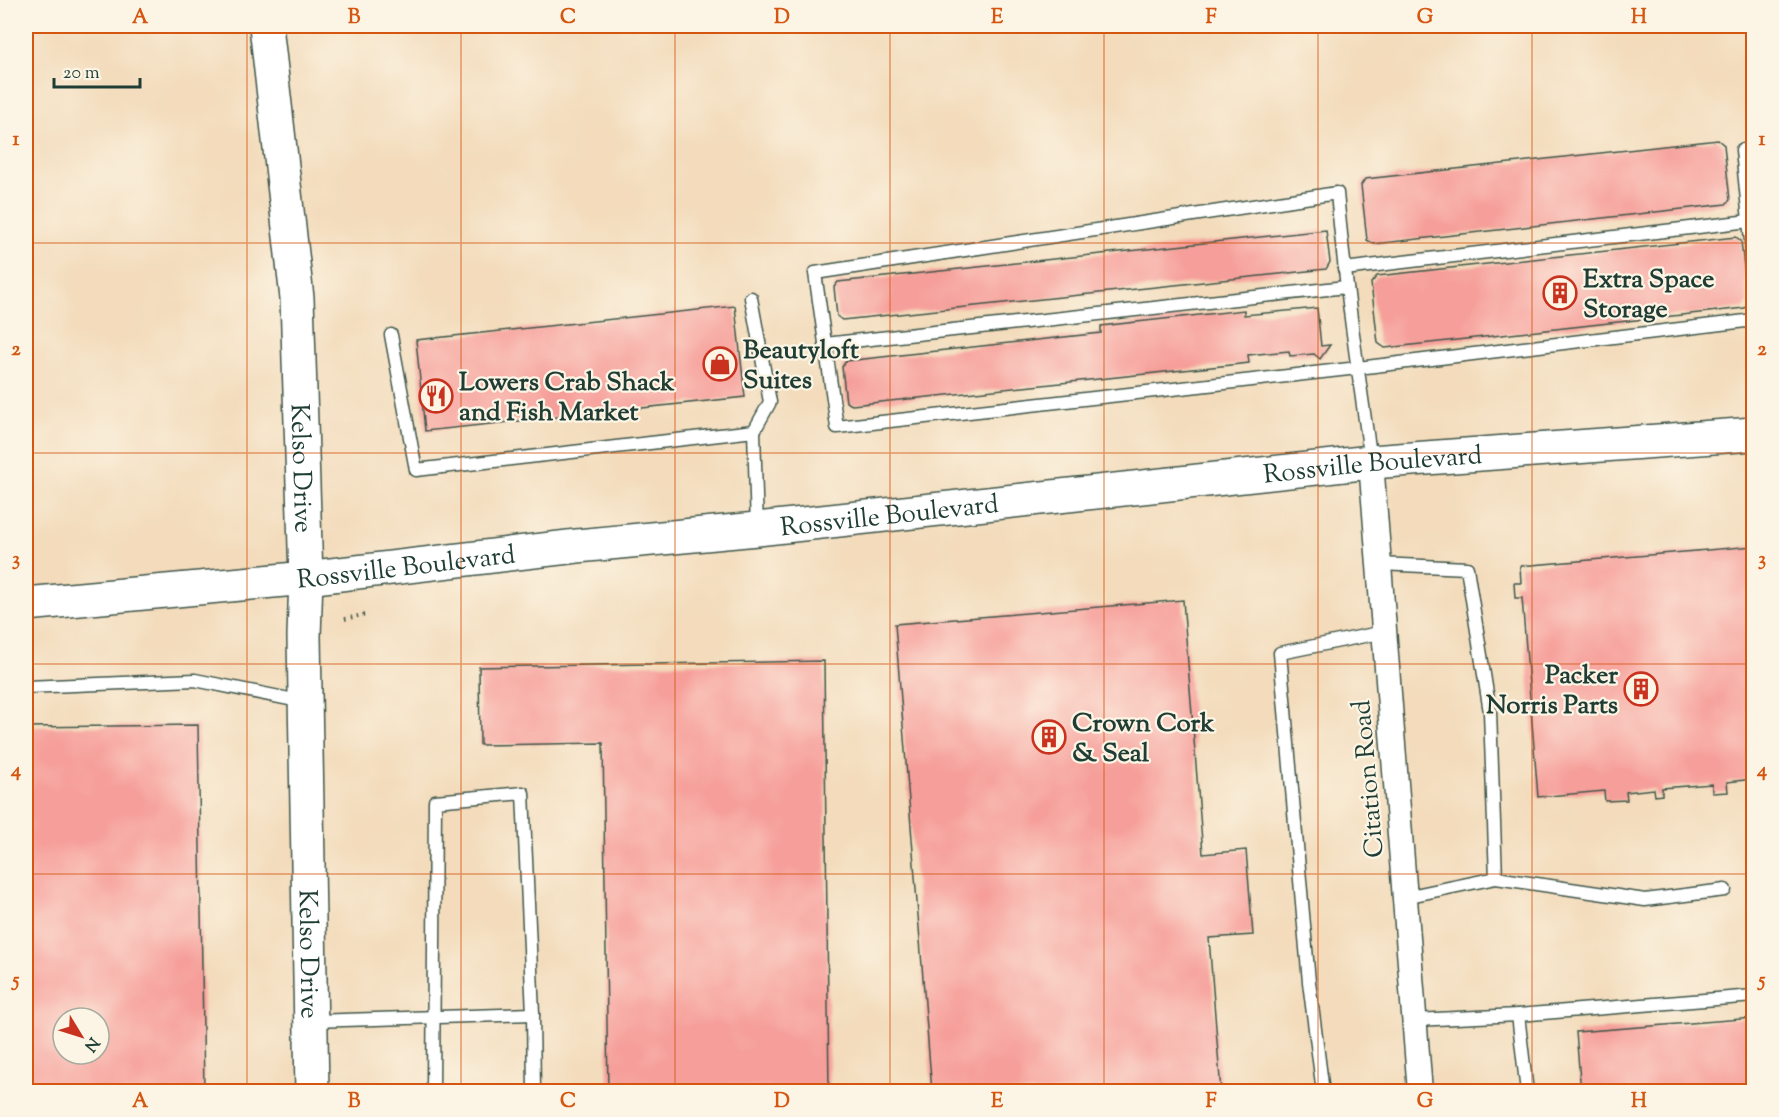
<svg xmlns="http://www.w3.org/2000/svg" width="1779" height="1117" font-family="'Sorts Mill Goudy',serif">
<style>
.building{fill:#f69f9a;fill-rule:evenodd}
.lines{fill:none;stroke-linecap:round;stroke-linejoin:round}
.lane-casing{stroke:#3f5548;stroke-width:15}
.street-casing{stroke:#3f5548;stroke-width:27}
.secondary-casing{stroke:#3f5548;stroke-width:36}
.path{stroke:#3f5548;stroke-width:4;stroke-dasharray:1.5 4.5;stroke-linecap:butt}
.lane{stroke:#fff;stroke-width:12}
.street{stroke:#fff;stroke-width:24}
.secondary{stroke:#fff;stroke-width:33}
.grid{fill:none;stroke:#d45610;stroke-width:1.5;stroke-opacity:0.55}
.labels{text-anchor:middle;stroke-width:4.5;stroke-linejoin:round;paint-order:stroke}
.poi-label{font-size:26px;font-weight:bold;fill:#1f3d34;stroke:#fcf5e5;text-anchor:start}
.street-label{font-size:26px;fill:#1f3d34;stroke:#fcf5e5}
.neatline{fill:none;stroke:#d45610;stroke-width:2}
.grid-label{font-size:20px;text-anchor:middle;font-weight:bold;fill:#d45610}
</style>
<rect width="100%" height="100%" fill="#fcf5e5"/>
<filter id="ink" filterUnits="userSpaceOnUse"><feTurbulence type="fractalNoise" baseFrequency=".0167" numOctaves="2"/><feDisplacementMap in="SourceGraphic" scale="12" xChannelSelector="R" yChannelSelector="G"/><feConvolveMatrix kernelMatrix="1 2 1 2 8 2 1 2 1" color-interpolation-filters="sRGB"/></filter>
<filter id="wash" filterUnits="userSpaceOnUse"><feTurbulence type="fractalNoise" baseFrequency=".008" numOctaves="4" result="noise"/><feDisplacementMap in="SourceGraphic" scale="24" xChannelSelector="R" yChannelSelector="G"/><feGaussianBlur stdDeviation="1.35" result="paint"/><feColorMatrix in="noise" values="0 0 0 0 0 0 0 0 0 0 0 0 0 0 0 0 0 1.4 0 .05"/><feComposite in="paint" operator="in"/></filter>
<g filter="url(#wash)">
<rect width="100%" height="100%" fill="#f3dbbb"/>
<g id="blocks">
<g class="building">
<path d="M1718 140 1724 145 1730 200 1726 204 1374 244 1367 240 1361 185 1365 179Z"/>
<path d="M1326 230 1330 262 1326 269 842 320 837 316 834 287 838 282Z"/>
<path d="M1736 237 1741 241 1748 303 1744 308 1385 348 1378 343 1371 283 1377 276Z"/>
<path d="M735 306 745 397 425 431 416 340Z"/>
<path d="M1317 308 1321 346 1330 345 1320 359 1314 354 1290 356 1289 351 1248 355 1249 363 852 405 846 402 842 367 846 361 1101 333V326L1244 310V315Z"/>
<path d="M1754 546V779L1727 782 1728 792 1712 793V784L1662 788V795L1655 796 1654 789 1626 792 1627 800 1605 801 1604 791 1538 797 1522 598H1515L1514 583H1521L1520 566Z"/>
<path d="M1183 600 1203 854 1246 850 1253 935 1209 938 1221 1092H932L895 624Z"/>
<path d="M824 661 829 1092H608L603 743 480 745 479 667Z"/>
<path d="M198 725 204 1092H26V727ZM63 1018H99V1054H63Z"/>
<path d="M1754 1018V1092H1581L1576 1032Z"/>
</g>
</g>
</g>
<g filter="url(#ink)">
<use href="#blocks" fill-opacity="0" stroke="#3f5548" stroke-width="1.5"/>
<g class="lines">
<g class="lane-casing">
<g id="lane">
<path d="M1742 150 1754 271"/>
<path d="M1344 269 1749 221"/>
<path d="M751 298 770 402 754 431"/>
<path d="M391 335 416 470 754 431 757 528"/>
<path d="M825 344 1346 287"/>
<path d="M1371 461C1358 372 1345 283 1337 193L815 273 837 427 1358 368 1754 320"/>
<path d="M1379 564 1467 568 1490 712 1496 878 1405 897"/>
<path d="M26 687 195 680 304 702"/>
<path d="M1496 878 1645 900 1725 890"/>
<path d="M1415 1020 1518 1015"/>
<path d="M312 1021 533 1014"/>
<path d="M433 1092 435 801 523 793 533 1014 534 1092"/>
<path d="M1323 1092 1309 982 1280 653 1384 632"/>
<path d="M1527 1092 1518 1015 1754 996"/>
</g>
</g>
<g class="street-casing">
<path id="street" d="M1371 462 1420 1092"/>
</g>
<g class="secondary-casing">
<g id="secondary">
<path id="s1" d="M266 26 297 298 306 578 304 636 312 1092"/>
<path id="s2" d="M26 604 306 578 577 546 757 529 1371 462 1754 434"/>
</g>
</g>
<path class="path" d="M345 619 367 614"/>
<use href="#lane" class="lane"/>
<use href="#street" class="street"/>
<use href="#secondary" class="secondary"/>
</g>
</g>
<path class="grid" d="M247 26V1092M461 26V1092M675 26V1092M890 26V1092M1104 26V1092M1318 26V1092M1532 26V1092M26 243H1754M26 453H1754M26 664H1754M26 874H1754"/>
<defs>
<g id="building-ring" transform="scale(1.725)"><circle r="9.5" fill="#fcf5e5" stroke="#c8321e" stroke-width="1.5"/><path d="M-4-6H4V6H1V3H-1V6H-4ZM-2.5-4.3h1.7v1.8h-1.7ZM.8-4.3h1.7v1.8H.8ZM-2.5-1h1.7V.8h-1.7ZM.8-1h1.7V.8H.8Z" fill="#c8321e"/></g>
<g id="shop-ring" transform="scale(1.725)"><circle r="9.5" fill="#fcf5e5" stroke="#c8321e" stroke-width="1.5"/><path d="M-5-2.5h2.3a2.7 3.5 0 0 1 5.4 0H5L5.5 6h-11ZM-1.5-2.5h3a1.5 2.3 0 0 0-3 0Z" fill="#c8321e"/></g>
<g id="restaurant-ring" transform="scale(1.725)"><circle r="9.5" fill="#fcf5e5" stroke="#c8321e" stroke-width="1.5"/><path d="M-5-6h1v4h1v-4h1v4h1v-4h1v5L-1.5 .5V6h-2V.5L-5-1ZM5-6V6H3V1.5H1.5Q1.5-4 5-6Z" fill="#c8321e"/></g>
</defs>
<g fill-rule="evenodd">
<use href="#building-ring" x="1560" y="293"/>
<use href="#shop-ring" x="720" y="364"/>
<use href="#restaurant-ring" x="436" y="396"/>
<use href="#building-ring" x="1641" y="689"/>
<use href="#building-ring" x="1049" y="737"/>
</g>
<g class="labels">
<g class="poi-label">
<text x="1583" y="287">Extra Space<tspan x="1583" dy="30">Storage</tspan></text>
<text x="743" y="358">Beautyloft<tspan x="743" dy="30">Suites</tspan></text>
<text x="459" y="390">Lowers Crab Shack<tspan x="459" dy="30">and Fish Market</tspan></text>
<text x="1618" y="683" text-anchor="end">Packer<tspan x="1618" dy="30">Norris Parts</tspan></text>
<text x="1072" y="731">Crown Cork<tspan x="1072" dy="30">&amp; Seal</tspan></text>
</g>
<g class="street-label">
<text dy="9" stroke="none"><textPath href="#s2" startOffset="1354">Rossville Boulevard</textPath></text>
<text dy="9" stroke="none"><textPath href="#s1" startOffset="444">Kelso Drive</textPath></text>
<text dy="9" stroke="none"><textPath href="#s2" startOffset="868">Rossville Boulevard</textPath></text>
<text dy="9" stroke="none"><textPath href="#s2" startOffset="382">Rossville Boulevard</textPath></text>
<text transform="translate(1367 779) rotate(-95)" y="9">Citation Road</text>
<text dy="9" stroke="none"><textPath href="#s1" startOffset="930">Kelso Drive</textPath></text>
</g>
</g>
<rect width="1779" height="1117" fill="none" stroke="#fcf5e5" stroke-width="66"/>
<g transform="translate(81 1036) rotate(128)"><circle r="28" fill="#fcf5e5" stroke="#a4ab9e" stroke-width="1.5"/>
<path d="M0-4.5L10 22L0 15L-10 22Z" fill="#c8321e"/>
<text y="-9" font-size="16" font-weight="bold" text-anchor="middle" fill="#1f3d34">N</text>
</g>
<path d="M54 78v9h86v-9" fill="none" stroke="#1f3d34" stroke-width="3"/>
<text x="63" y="78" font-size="18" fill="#1f3d34" stroke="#fcf5e5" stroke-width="4.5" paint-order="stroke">20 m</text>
<rect x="33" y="33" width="1713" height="1051" class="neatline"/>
<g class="grid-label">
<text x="140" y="23">A</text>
<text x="354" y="23">B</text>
<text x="568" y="23">C</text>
<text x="782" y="23">D</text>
<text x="997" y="23">E</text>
<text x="1211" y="23">F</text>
<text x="1425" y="23">G</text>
<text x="1639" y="23">H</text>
<text x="16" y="145">1</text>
<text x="1762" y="145">1</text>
<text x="16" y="355">2</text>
<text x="1762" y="355">2</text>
<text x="16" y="565">3</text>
<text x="1762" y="565">3</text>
<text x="16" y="776">4</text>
<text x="1762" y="776">4</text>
<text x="16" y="986">5</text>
<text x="1762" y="986">5</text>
<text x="140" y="1107">A</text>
<text x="354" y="1107">B</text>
<text x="568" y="1107">C</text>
<text x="782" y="1107">D</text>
<text x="997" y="1107">E</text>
<text x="1211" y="1107">F</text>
<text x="1425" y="1107">G</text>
<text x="1639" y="1107">H</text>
</g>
</svg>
